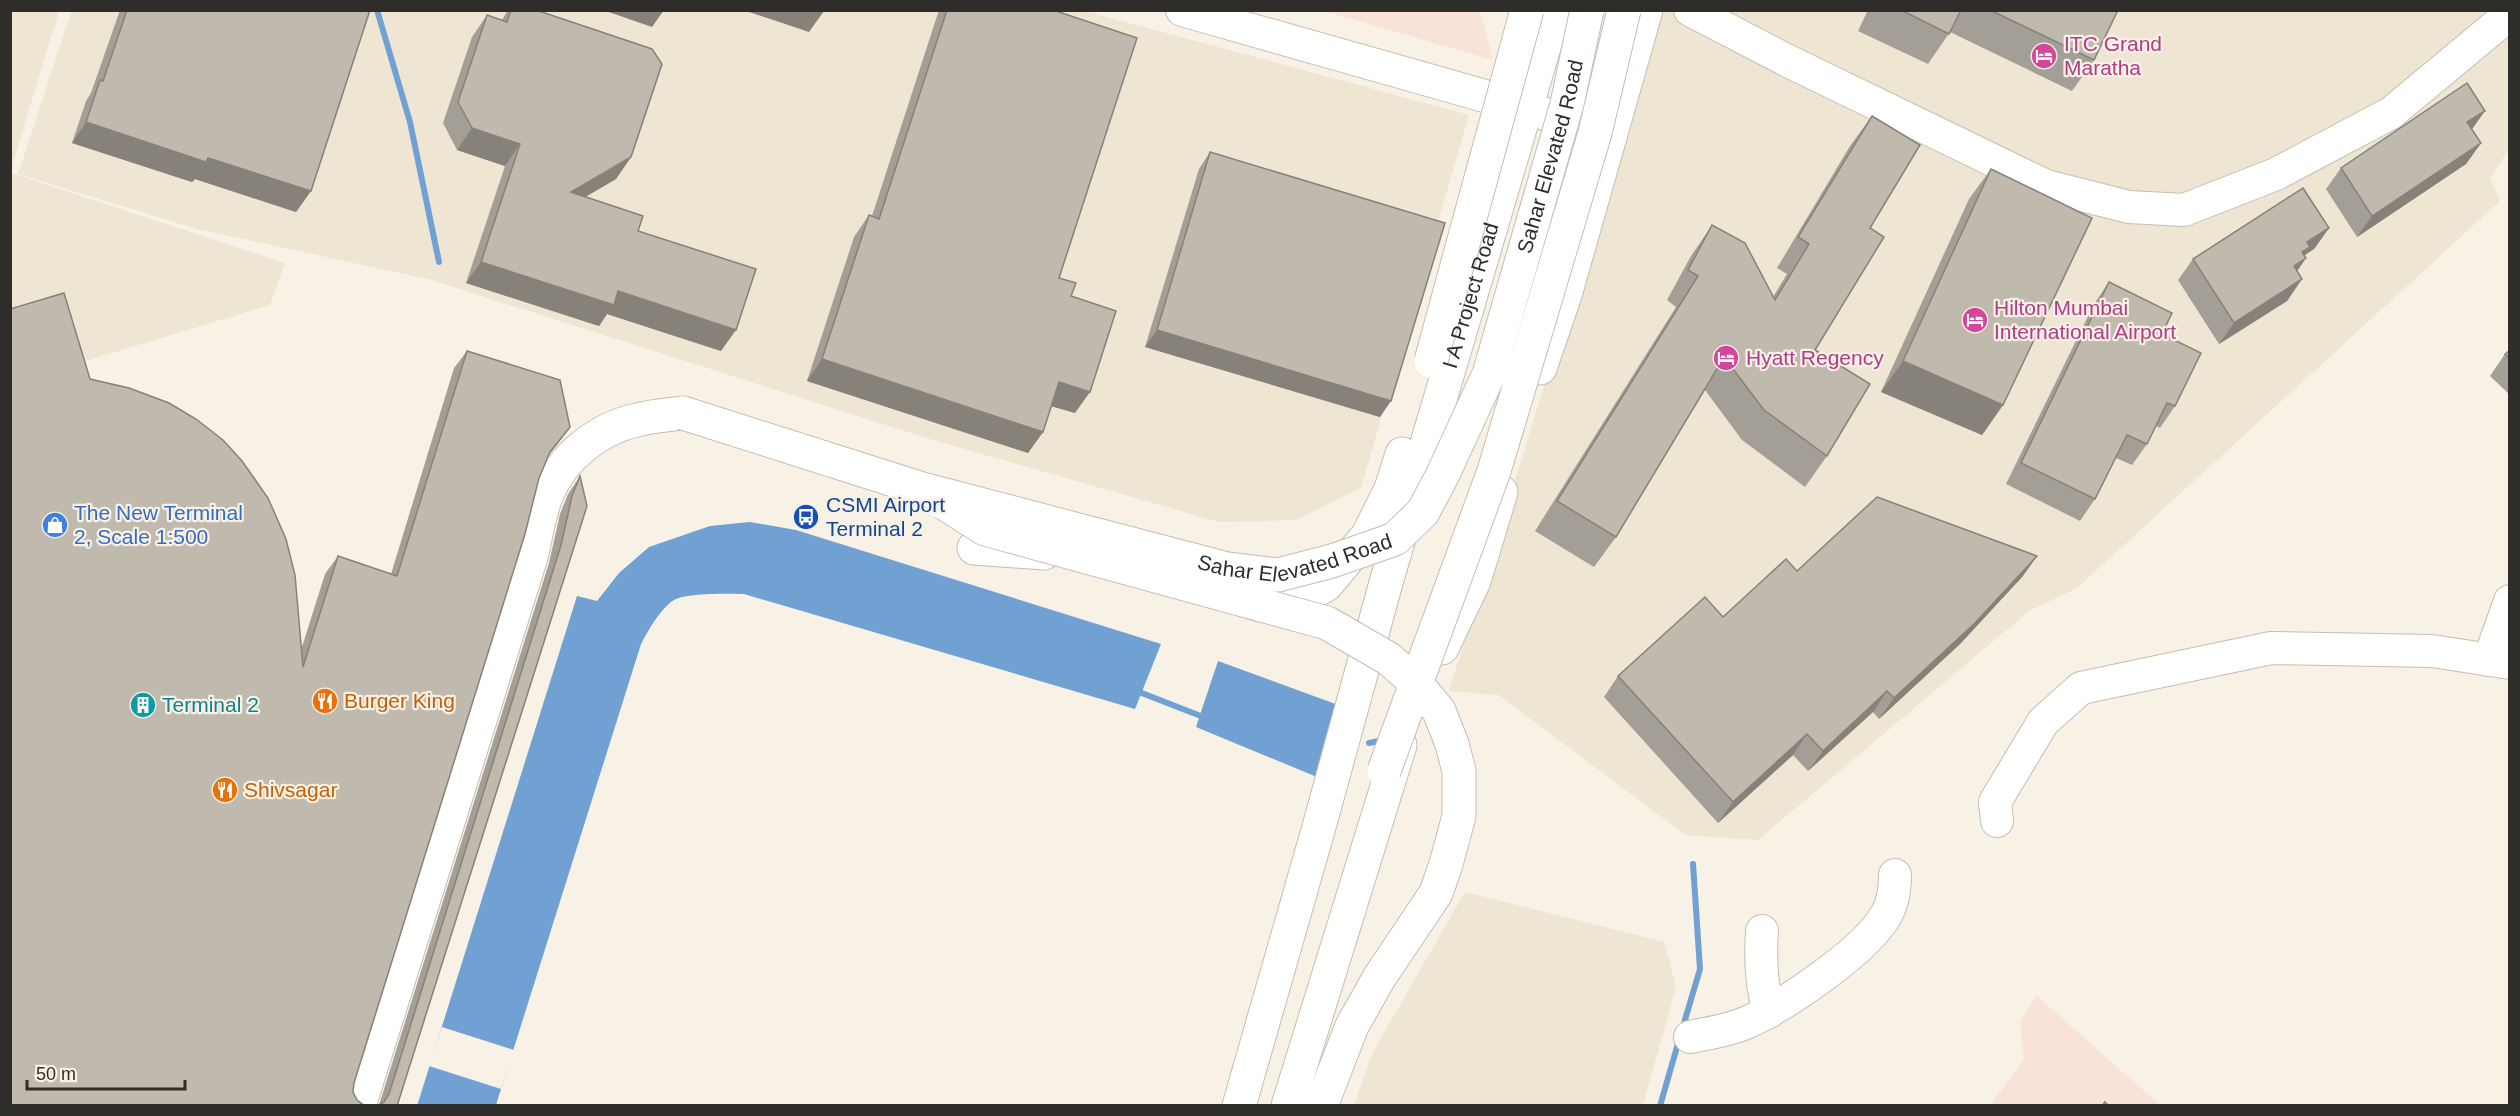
<svg xmlns="http://www.w3.org/2000/svg" width="2520" height="1116" font-family="Helvetica,sans-serif">
<style>
.built{fill:#eee5d3}
.industrial{fill:#f9e3d6}
.water{fill:#71a0d3}
.pier{fill:#f7f1e6}
.lines{fill:none;stroke-linecap:round;stroke-linejoin:round}
.stream{stroke:#71a0d3;stroke-width:6}
.minor-casing{stroke:#c4beb3;stroke-width:34}
.major-casing{stroke:#c4beb3;stroke-width:35}
.minor{stroke:#fff;stroke-width:32}
.major{stroke:#fff;stroke-width:33}
.major-bridge-casing{stroke:#c4beb3;stroke-width:35;stroke-linecap:butt}
.major-bridge{stroke:#fff;stroke-width:33}
.wall{fill:#a49f96}
.shaded-wall{fill:#86827a}
.building{fill:#bfb9ae;stroke:#86827a;stroke-width:1.5}
.labels{text-anchor:middle;stroke-width:4.5;stroke-linejoin:round;paint-order:stroke}
.hotel-label{font-size:21px;fill:#b23c85;stroke:#f7f1e6;text-anchor:start}
.street-label{font-size:21px;fill:#2f2d29;stroke:#f7f1e6}
.transit-label{font-size:21px;fill:#164399;stroke:#f7f1e6;text-anchor:start}
.shop-label{font-size:21px;fill:#366cbe;stroke:#f7f1e6;text-anchor:start}
.food-label{font-size:21px;fill:#c56008;stroke:#f7f1e6;text-anchor:start}
.culture-label{font-size:21px;fill:#0d838f;stroke:#f7f1e6;text-anchor:start}
</style>
<rect width="100%" height="100%" fill="#f7f1e6"/>
<g class="built">
<path d="M11 10 59 11 11 169 10 11Z"/>
<path d="M72 10 1085 11 1469 115 1361 488 1297 520 1219 522 933 440 428 279 197 229 18 174Z"/>
<path d="M1655 11H2509V149L2490 178 2500 201 2077 588 2029 611 1758 840 1686 835 1499 695 1449 691 1619 147Z"/>
<path d="M11 173 285 263 270 305 69 366 11 1106Z"/>
<path d="M1465 892 1664 942 1676 987 1643 1105H1354L1373 1052Z"/>
</g>
<g class="industrial">
<path d="M1324 11H1480L1493 60Z"/>
<path d="M2037 996 2160 1105 1990 1106 2024 1059 2020 1021Z"/>
</g>
<g class="water">
<path d="M750 522 796 530 1161 644 1135 709 744 594C728 594 683 592 671 602 658 613 649 629 641 644L496 1105 417 1106 577 596 597 601 619 573 649 547 710 526Z"/>
<path d="M1218 661 1341 706 1317 777 1196 727Z"/>
</g>
<path class="pier" d="M442 1027 514 1050 501 1089 429 1066Z"/>
<g class="lines">
<g class="stream">
<path d="M377 10 410 122 439 262"/>
<path d="M1134 690 1206 718"/>
<path d="M1369 743 1385 740"/>
<path d="M1682 1030 1700 969 1693 864"/>
<path d="M1660 1106 1679 1040"/>
</g>
<g class="minor-casing">
<g id="minor">
<path d="M1182 10 1527 108 1611 136"/>
<path d="M1690 10 1788 61 2046 186 2129 207 2184 210 2276 174 2391 113 2510 14"/>
<path d="M2489 660 2510 601"/>
<path d="M1997 821 1995 802 2043 722 2081 688 2271 648 2432 651 2510 663"/>
<path d="M1762 931C1760 959 1761 985 1769 1012"/>
<path d="M1690 1037C1709 1033 1731 1030 1748 1022 1785 1005 1867 950 1886 915 1893 903 1895 888 1895 875"/>
</g>
</g>
<g class="major-casing">
<g id="major">
<path d="M1540 368 1565 295 1646 10"/>
<path d="M974 548 1044 553"/>
<path d="M1256 604 1295 602 1326 585 1368 535 1391 489 1402 454"/>
<path d="M1442 648 1474 581 1501 492"/>
<path d="M359 1106 531 557C536 537 539 513 547 494 562 457 599 428 637 420 652 416 668 415 683 413"/>
<path id="s1" d="M1239 1106 1319 827 1387 579 1555 10"/>
<path d="M1288 1106 1400 745"/>
<path d="M1321 1106 1352 1026 1379 978"/>
</g>
</g>
<use href="#minor" class="minor"/>
<use href="#major" class="major"/>
<g class="major-bridge-casing">
<g id="major-bridge">
<path d="M1431 361 1527 10"/>
<path id="s2" d="M683 413 922 489 1227 569 1278 575 1332 561 1395 539 1423 512 1443 474 1489 374 1567 104 1587 10"/>
<path d="M944 503 985 529 1327 623 1389 659 1415 682 1439 711 1452 744 1459 771V816L1446 864 1436 893 1379 978"/>
<path d="M1384 771 1494 471 1595 133 1624 10"/>
</g>
</g>
<use href="#major-bridge" class="major-bridge"/>
</g>
<g class="wall">
<path d="M120 10H370L311 191 296 212 195 179 192 182 72 143 86 101 91 93Z"/>
<path d="M508 10H536L631 157 616 179 585 197 638 231 721 351 607 314 599 326 466 283 505 166 457 150 443 123 472 37 487 15 502 20Z"/>
<path d="M939 10H1053L1059 278 1071 296 1075 413 1051 406 1043 432 1028 453 807 381 854 237 869 215 872 216Z"/>
<path d="M1868 10H2118L2094 60 2072 91 1950 32 1928 64 1858 31Z"/>
<path d="M1872 116 1870 228 1815 350 1827 456 1805 487 1742 440 1705 390 1616 537 1594 567 1535 531 1676 307 1667 300 1691 256 1712 225 1773 297 1787 274 1777 268 1850 146Z"/>
<path d="M2472 129 2481 143 2466 164 2357 237 2326 189 2341 168Z"/>
<path d="M1210 152 1380 417 1145 347 1199 169Z"/>
<path d="M1991 169 2003 405 1982 435 1881 392 1969 199Z"/>
<path d="M2329 228 2314 249 2304 256 2306 258 2297 271 2302 279 2287 301 2219 344 2178 280 2193 259Z"/>
<path d="M2109 282 2162 334 2175 406 2160 428 2156 426 2147 444 2132 465 2116 458 2095 499 2080 521 2006 484 2094 304Z"/>
<path d="M2510 350V395L2490 376 2505 354Z"/>
<path d="M467 351 570 427 557 445 10 1106 90 379 301 650 325 574 338 556 391 574 454 368Z"/>
<path d="M580 476 587 506 397 1106 379 1105 549 563 560 514 568 494Z"/>
<path d="M2037 556 2022 577 1960 644 1879 719 1873 712 1808 771 1793 755 1718 823 1604 697 1618 676 1723 617 1797 571Z"/>
</g>
<g class="shaded-wall">
<path d="M603 10H664L652 27Z"/>
<path d="M743 10 824 11 809 32Z"/>
<path d="M2485 111 2470 132 2467 122Z"/>
<path d="M86 122 208 158 311 191 296 212 195 179 192 182 72 143Z"/>
<path d="M472 128 520 144 505 166 457 150Z"/>
<path d="M2481 143 2466 164 2357 237 2372 216Z"/>
<path d="M631 157 616 179 556 214 571 192Z"/>
<path d="M2329 228 2314 249 2304 255 2306 258 2291 280 2292 263 2307 242Z"/>
<path d="M481 262 618 291 736 330 721 351 607 314 599 326 466 283Z"/>
<path d="M2302 279 2287 301 2219 344 2234 323Z"/>
<path d="M1157 330 1391 401 1380 417 1145 347Z"/>
<path d="M822 359 1043 432 1028 453 807 381Z"/>
<path d="M1903 361 2003 405 1982 435 1881 392Z"/>
<path d="M1059 382 1090 392 1075 413 1044 404Z"/>
<path d="M2037 556 2022 577 1960 644 1879 719 1894 698Z"/>
<path d="M1887 691 1873 712 1808 771 1823 751Z"/>
<path d="M1807 734 1793 755 1718 823 1733 802Z"/>
</g>
<g class="building">
<path d="M127 10H370L311 191 208 158 206 162 86 122 100 80 103 81Z"/>
<path d="M511 10H536L652 49 662 64 631 157 571 192 643 216 638 231 756 269 736 330 618 291 614 305 481 262 520 144 472 128 458 102 487 15 507 22Z"/>
<path d="M947 10H1053L1137 38 1059 278 1076 283 1071 296 1116 311 1090 392 1059 382 1043 432 822 359 869 215 879 219Z"/>
<path d="M1901 10H1961L1949 34Z"/>
<path d="M1990 10H2118L2094 60Z"/>
<path d="M2467 83 2485 111 2467 122 2481 143 2372 216 2341 168Z"/>
<path d="M1872 116 1920 145 1870 228 1884 237 1815 350 1870 384 1827 456 1764 410 1724 357 1616 537 1557 501 1698 276 1688 270 1712 225 1745 243 1775 300 1809 244 1798 237Z"/>
<path d="M1210 152 1445 223 1391 401 1157 330Z"/>
<path d="M1991 169 2092 218 2003 405 1903 361Z"/>
<path d="M2303 188 2329 228 2307 242 2310 247 2302 252 2306 258 2294 266 2302 279 2234 323 2193 259Z"/>
<path d="M2109 282 2172 313 2162 334 2201 353 2175 406 2167 403 2147 444 2127 435 2095 499 2021 463Z"/>
<path d="M64 293 90 379 129 388 169 403 196 419 223 440 242 461 268 498 286 539 295 575 303 667 338 556 397 576 467 351 560 380 570 427 550 452 539 478 525 534 354 1083 353 1092 357 1100 365 1106H10V309Z"/>
<path d="M2510 350V359L2505 354Z"/>
<path d="M580 476 587 506 397 1106H377L384 1102 389 1094 561 545 572 496Z"/>
<path d="M1877 497 2037 556 1975 623 1894 698 1887 691 1823 751 1807 734 1733 802 1618 676 1705 597 1723 617 1786 559 1797 571Z"/>
<path d="M2105 1102 2109 1106H2102Z"/>
</g>
<defs>
<g id="hotel-disc" transform="scale(1.35)"><circle r="9.5" fill="#d1479c" stroke="#f7f1e6"/><path d="M-6-4.5h1.5V1H6V5H4.5V3h-9V5H-6ZM-4 0a1.8 1.8 0 1 1 3.6 0ZM.5 0V-2.5h3Q6-2.5 6 0Z" fill="#fff"/></g>
<g id="bus-disc" transform="scale(1.35)"><circle r="9.5" fill="#1a4fb4" stroke="#f7f1e6"/><path d="M-5-6H5V4H4V6H2V4H-2V6H-4V4H-5ZM-3.5-4V0h7V-4ZM-3.5 1.2v1.5H-2V1.2ZM2 1.2v1.5H3.5V1.2Z" fill="#fff"/></g>
<g id="shop-disc" transform="scale(1.35)"><circle r="9.5" fill="#3f7fe0" stroke="#f7f1e6"/><path d="M-5-2.5h2.3a2.7 3.5 0 0 1 5.4 0H5L5.5 6h-11ZM-1.5-2.5h3a1.5 2.3 0 0 0-3 0Z" fill="#fff"/></g>
<g id="restaurant-disc" transform="scale(1.35)"><circle r="9.5" fill="#e8710a" stroke="#f7f1e6"/><path d="M-5-6h1v4h1v-4h1v4h1v-4h1v5L-1.5 .5V6h-2V.5L-5-1ZM5-6V6H3V1.5H1.5Q1.5-4 5-6Z" fill="#fff"/></g>
<g id="building-disc" transform="scale(1.35)"><circle r="9.5" fill="#0f9aa8" stroke="#f7f1e6"/><path d="M-4-6H4V6H1V3H-1V6H-4ZM-2.5-4.3h1.7v1.8h-1.7ZM.8-4.3h1.7v1.8H.8ZM-2.5-1h1.7V.8h-1.7ZM.8-1h1.7V.8H.8Z" fill="#fff"/></g>
</defs>
<g fill-rule="evenodd">
<use href="#hotel-disc" x="2044" y="56"/>
<use href="#hotel-disc" x="1975" y="320"/>
<use href="#hotel-disc" x="1726" y="358"/>
<use href="#bus-disc" x="806" y="517"/>
<use href="#shop-disc" x="55" y="525"/>
<use href="#restaurant-disc" x="325" y="701"/>
<use href="#building-disc" x="143" y="705"/>
<use href="#restaurant-disc" x="225" y="790"/>
</g>
<g class="labels">
<g class="hotel-label">
<text x="2064" y="51">ITC Grand<tspan x="2064" dy="24">Maratha</tspan></text>
<text x="1994" y="315">Hilton Mumbai<tspan x="1994" dy="24">International Airport</tspan></text>
<text x="1746" y="365">Hyatt Regency</text>
</g>
<g class="street-label">
<text dy="7" stroke="none"><textPath href="#s2" startOffset="1158">Sahar Elevated Road</textPath></text>
<text dy="7" stroke="none"><textPath href="#s1" startOffset="843">I A Project Road</textPath></text>
<text dy="7" stroke="none"><textPath href="#s2" startOffset="636">Sahar Elevated Road</textPath></text>
</g>
<g class="transit-label">
<text x="826" y="512">CSMI Airport<tspan x="826" dy="24">Terminal 2</tspan></text>
</g>
<g class="shop-label">
<text x="74" y="520">The New Terminal<tspan x="74" dy="24">2, Scale 1:500</tspan></text>
</g>
<g class="food-label">
<text x="344" y="708">Burger King</text>
<text x="244" y="797">Shivsagar</text>
</g>
<g class="culture-label">
<text x="162" y="712">Terminal 2</text>
</g>
</g>
<rect width="2520" height="1116" fill="none" stroke="#2f2d29" stroke-width="24"/>
<path d="M27 1080v9h158v-9" fill="none" stroke="#2f2d29" stroke-width="3"/>
<text x="36" y="1080" font-size="18" fill="#2f2d29" stroke="#f7f1e6" stroke-width="4.5" paint-order="stroke">50 m</text>
</svg>
